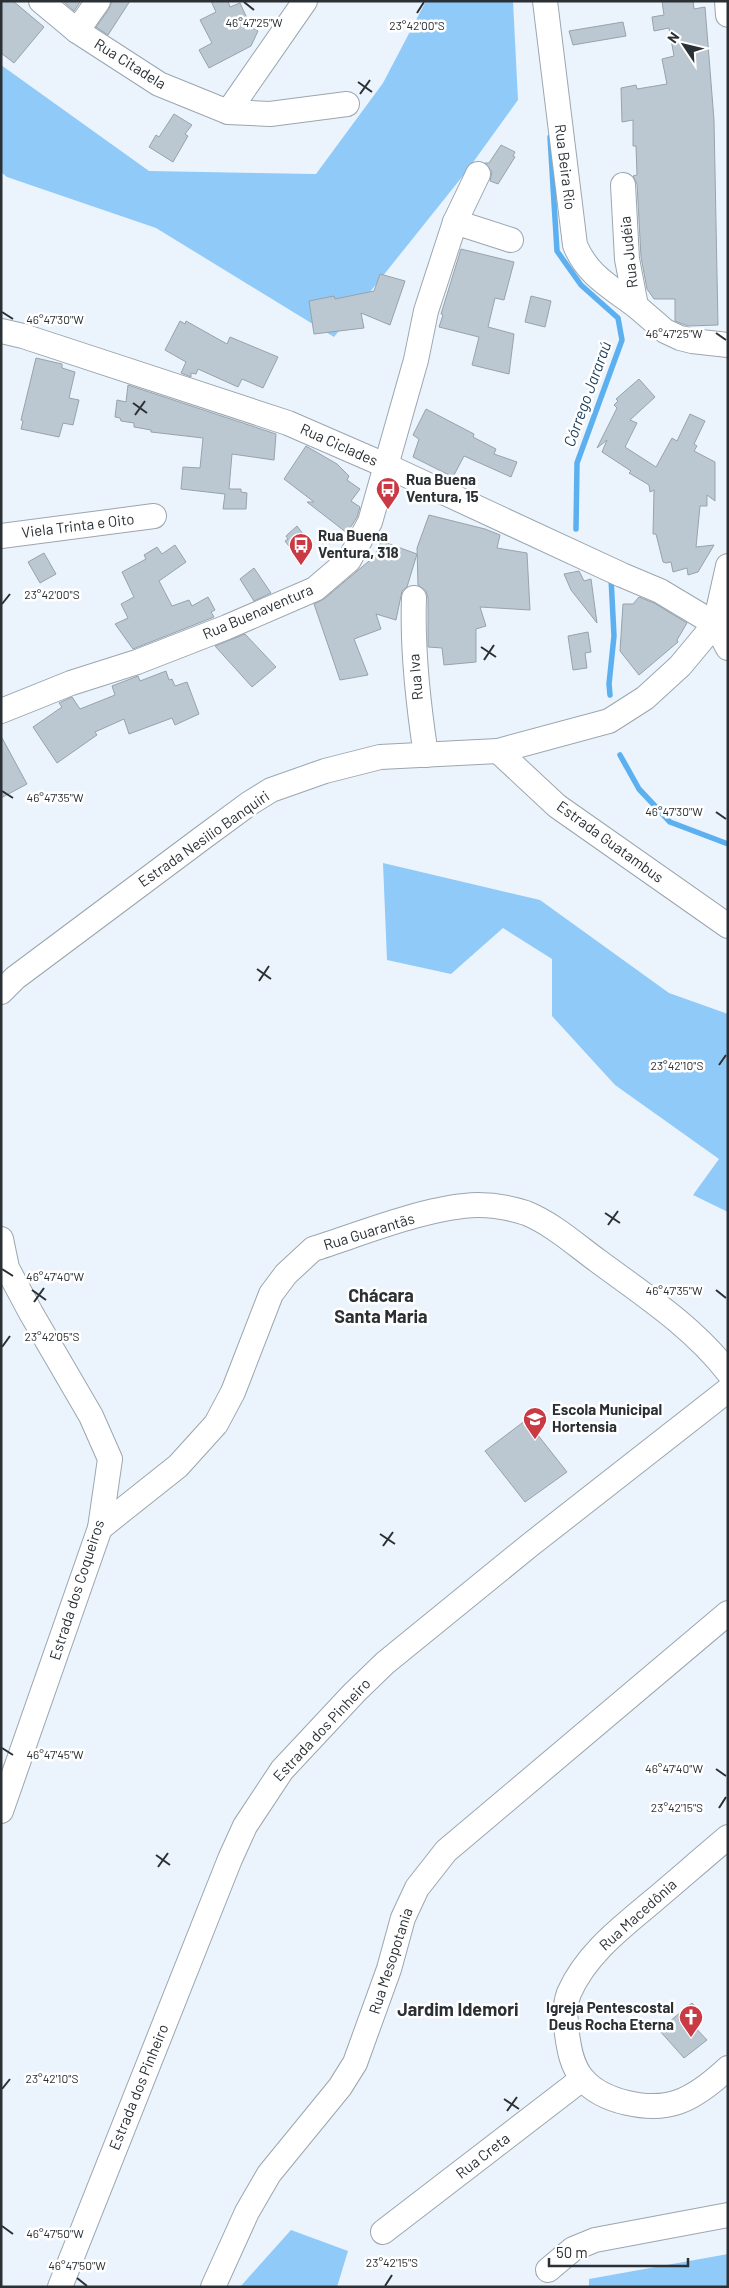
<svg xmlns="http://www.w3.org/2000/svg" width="729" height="2288" font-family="Barlow,sans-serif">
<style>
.green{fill:#90caf9}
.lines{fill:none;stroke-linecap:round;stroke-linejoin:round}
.stream{stroke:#5db0ef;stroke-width:5.5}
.building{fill:#bbc7d1;stroke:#97a3ac}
.minor-casing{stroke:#9ba6af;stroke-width:26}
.minor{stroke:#fff;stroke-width:24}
.ticks{fill:none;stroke:#2b3034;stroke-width:2}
.labels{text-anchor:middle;stroke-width:5;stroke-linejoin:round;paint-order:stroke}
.street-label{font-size:15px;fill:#2b3034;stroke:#fff}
.poi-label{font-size:15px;font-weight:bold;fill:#2b3034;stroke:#fff;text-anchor:start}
.water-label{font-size:16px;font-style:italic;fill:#1b3d58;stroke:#fff}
.quarter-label{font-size:18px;font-weight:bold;fill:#2b3034;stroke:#fff}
.ticks-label{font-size:12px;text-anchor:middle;fill:#2b3034;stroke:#fff;stroke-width:5;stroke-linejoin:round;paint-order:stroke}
</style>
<rect width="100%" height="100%" fill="#ebf4fd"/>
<g class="green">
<path d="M426 1H513L518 100 466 172 334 337 156 228 7 177 1 172V65L149 171 316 174 383 83Z"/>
<path d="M383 863 540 900 669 993 728 1014V1212L693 1195 719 1159 615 1085 552 1016V959L503 928 451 974 387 960Z"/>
<path d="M291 2230 348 2251 337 2287H240Z"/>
<path d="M728 2254V2287H589V2279Z"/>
</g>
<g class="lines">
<g class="stream">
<path d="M550 137 557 251 581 285 618 318 622 340 577 463 576 529"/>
<path d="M610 695 609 684 614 636 611 578"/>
<path d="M620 755 639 789 670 822 728 844"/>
</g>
</g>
<g class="building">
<path d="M1 1H13L44 27 14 63 1 53Z"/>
<path d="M63 1H79L80 2 74 11Z"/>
<path d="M112 1H130L108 35 96 27 109 9Z"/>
<path d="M211 1H228L230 7 240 3 251 27 258 31 251 46 209 68 199 50 212 43 200 20 216 12Z"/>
<path d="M662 1H693L694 9 705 7 714 120 718 325 688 326 675 321V299H654L647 289 641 257 637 184 633 176 637 175 636 146H633V120L622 122 621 88 636 85 637 89 667 84 662 59 674 56 669 28 654 31 652 17 664 15Z"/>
<path d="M623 22 626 36 573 45 569 31Z"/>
<path d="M174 114 192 125 185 134 188 136 173 162 149 147 156 135 159 137Z"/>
<path d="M501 145 515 152 513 156 515 157 498 184 490 181 492 172 485 163H489Z"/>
<path d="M461 249 514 262 504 300 495 298 488 327 514 334 509 374 472 365 479 337 439 327 443 315 441 314Z"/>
<path d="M380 274 405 281 390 325 361 313 364 328 314 334 309 301 334 296 335 299 374 291Z"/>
<path d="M531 296 551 301 545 327 525 322Z"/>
<path d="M180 321 185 324 186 321 227 344 230 337 278 357 263 388 242 379 238 387 198 369 196 374 191 373V377L181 373 186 362 165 350Z"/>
<path d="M36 358 62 364V368L75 372 69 398 79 400 73 425 63 423 59 437 21 429 23 421 21 420Z"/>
<path d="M639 379 655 397 630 420 637 423 625 447 656 467 672 438 677 441 690 414 705 421 694 444 697 446 694 451 715 462V501L707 495V506H700L696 547 714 545 698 572 688 575 687 568 673 572 671 562 666 563 663 562 656 534H653L654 490 650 492 649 485 629 473 631 471 602 452 607 440 597 448 617 408 614 405 618 401 616 399Z"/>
<path d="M128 385 276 434 274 460 232 454 229 489H241V492L247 493 246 509H223L225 494 181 489 183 467 200 468 203 438 151 432V430L134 427V423L121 421 120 418 115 417 117 400 126 402Z"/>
<path d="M426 409 474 434 473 437 496 449 494 454 517 462 511 477 464 456 453 477 413 457 419 439 413 435Z"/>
<path d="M306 446 337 464 349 476 347 480 360 489 351 501 360 507 357 517 347 533 307 502H314L284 479Z"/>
<path d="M429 515 485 529 500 535 497 548 527 553 530 610 480 607 486 626 476 629V662L444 665 442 648 428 647V598L426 591 418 585 417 548Z"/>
<path d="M297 526 309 542 295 554 285 541 288 539 286 536Z"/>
<path d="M381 541 417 554 407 587 402 591 396 620 376 614 381 629 354 639 368 675 340 680 314 604 324 599 375 556Z"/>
<path d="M175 545 186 562 159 581 172 606 189 600 192 606 208 597 215 610 211 612 214 617 133 649 115 624 128 618 121 604 134 597 122 572 146 559 144 555 157 547 162 554Z"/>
<path d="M44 553 56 574 40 583 28 562Z"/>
<path d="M254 568 271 593 254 601 240 579Z"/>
<path d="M579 571 584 581 591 579 597 623 571 590 564 574Z"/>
<path d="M639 597 654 603 687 623 677 640 678 642 639 675 620 651 623 604H633Z"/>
<path d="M588 632 591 652 585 653 587 668 573 670 568 636Z"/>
<path d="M245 634 276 667 252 687 215 646Z"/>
<path d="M166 671 169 680 172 679 175 686 187 682 199 714 175 725 172 718 129 734 124 719 95 732 97 735 57 763 33 727 62 707 59 703 72 697 80 709 115 695 112 686 138 676 140 681Z"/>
<path d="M1 736 27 784 1 798Z"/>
<path d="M526 1420 567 1472 525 1502 485 1451Z"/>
<path d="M692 2003 703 2015 691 2023 707 2040 684 2058 659 2030Z"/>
</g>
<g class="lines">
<g class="minor-casing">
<g id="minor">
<path d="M41 1 77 31 159 84 228 112 270 114 347 104"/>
<path d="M545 1 575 245C587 275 611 287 636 306"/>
<path d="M727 1 728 15"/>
<path d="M77 31 98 1"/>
<path d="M228 112 305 1"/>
<path d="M623 185 627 259 636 306 665 331 680 338 692 341 728 345"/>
<path d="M455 222 511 240"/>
<path d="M1 331 23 336 288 423 387 466 622 575 660 591 715 624 728 648"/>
<path d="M1 536 154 516"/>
<path d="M414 598C412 651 418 703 426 755"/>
<path d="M1 711 71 683 137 662 227 627 315 589 349 560 370 522 416 360 426 311 455 222 478 174"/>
<path d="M498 751 557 806 728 926"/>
<path d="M1 992 15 978 201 839 250 803 271 790 325 771 380 757 498 751 609 721 645 698 680 666 715 624 728 566"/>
<path d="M1 1239 7 1268 31 1313 91 1416 110 1459 100 1528 1 1811"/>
<path d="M100 1528 178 1466 216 1424 233 1392 271 1294 286 1274 313 1249C361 1234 428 1206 478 1205 493 1205 511 1208 526 1213 553 1224 576 1245 598 1261 644 1295 692 1326 728 1372"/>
<path d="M728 1837C703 1858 678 1880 653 1901 622 1927 586 1954 569 1993 564 2006 565 2020 567 2034 569 2049 572 2067 583 2079 602 2102 650 2112 678 2102 696 2096 714 2081 728 2068"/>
<path d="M383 2232 582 2079"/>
<path d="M548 2270 573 2249 595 2240 728 2215"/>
<path d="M60 2287 230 1859 245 1826 282 1770 354 1693 385 1663 530 1545 728 1390"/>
<path d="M213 2287 247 2212 269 2174 340 2087 355 2063 389 1969 403 1918 417 1888 446 1851 728 1613"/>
</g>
</g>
<use href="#minor" class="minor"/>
</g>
<path class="ticks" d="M244 2 254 10M417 13 424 2M358 82 372 92M360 94 370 80M2 312 13 319M716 333 726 340M133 403 147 413M135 415 145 401M2 604 10 594M481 647 496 657M484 660 494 645M2 791 13 798M716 812 726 819M257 969 271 979M259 981 269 966M719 1065 726 1055M605 1213 620 1223M608 1225 618 1211M2 1269 13 1276M32 1290 46 1300M716 1290 726 1298M34 1302 44 1288M2 1347 10 1336M380 1534 395 1544M383 1546 393 1532M2 1748 13 1755M716 1769 726 1776M719 1808 726 1797M156 1855 170 1865M158 1867 168 1853M2 2089 10 2079M504 2099 519 2109M507 2111 517 2097M2 2226 13 2234M77 2278 87 2286M385 2286 392 2275"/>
<defs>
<g id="bus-pin" transform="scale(1.25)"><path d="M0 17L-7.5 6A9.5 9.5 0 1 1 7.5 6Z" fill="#ca3a44" stroke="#fff"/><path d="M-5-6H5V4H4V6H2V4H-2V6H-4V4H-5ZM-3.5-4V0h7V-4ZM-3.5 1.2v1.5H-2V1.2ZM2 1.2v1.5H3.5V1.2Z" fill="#fff"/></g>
<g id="school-pin" transform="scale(1.25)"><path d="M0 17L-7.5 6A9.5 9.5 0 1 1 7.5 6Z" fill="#ca3a44" stroke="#fff"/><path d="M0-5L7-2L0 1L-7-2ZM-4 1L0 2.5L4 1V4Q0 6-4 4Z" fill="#fff"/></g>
<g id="church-pin" transform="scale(1.25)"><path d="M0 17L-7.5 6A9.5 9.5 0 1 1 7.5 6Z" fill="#ca3a44" stroke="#fff"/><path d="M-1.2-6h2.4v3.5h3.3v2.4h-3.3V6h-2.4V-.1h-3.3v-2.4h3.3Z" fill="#fff"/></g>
</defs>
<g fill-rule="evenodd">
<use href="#bus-pin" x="388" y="489"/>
<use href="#bus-pin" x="301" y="545"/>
<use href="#school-pin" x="535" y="1419"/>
<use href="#church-pin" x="691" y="2017"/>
</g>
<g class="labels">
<g class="street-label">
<text transform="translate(130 64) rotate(32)" y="5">Rua Citadela</text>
<text transform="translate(565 167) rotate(83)" y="5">Rua Beira Rio</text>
<text transform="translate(629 252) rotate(-96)" y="5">Rua Judéia</text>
<text transform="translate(339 445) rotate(24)" y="5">Rua Ciclades</text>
<text transform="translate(78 526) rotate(-7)" y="5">Viela Trinta e Oito</text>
<text transform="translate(258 612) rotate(-23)" y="5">Rua Buenaventura</text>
<text transform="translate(416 677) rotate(-95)" y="5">Rua Iva</text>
<text transform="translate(204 839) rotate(-35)" y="5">Estrada Nesilio Banquiri</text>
<text transform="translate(610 842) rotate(36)" y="5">Estrada Guatambus</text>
<text transform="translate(369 1232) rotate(-17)" y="5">Rua Guarantãs</text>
<text transform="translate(77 1590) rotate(-72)" y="5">Estrada dos Coqueiros</text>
<text transform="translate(322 1730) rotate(-47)" y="5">Estrada dos Pinheiro</text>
<text transform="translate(638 1915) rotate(-42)" y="5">Rua Macedônia</text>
<text transform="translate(391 1961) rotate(-72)" y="5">Rua Mesopotania</text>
<text transform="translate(139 2087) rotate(-68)" y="5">Estrada dos Pinheiro</text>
<text transform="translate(483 2156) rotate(-38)" y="5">Rua Creta</text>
</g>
<g class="poi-label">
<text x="406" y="485">Rua Buena<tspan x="406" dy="17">Ventura, 15</tspan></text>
<text x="318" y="541">Rua Buena<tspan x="318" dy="17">Ventura, 318</tspan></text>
<text x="552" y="1415">Escola Municipal<tspan x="552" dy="17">Hortensia</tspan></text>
<text x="674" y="2013" text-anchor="end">Igreja Pentescostal<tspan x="674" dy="17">Deus Rocha Eterna</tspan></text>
</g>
<g class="water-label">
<text transform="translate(587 394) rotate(-70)" y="6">Córrego Jararaú</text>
</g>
<g class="quarter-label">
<text x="381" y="1302">Chácara<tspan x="381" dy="21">Santa Maria</tspan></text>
<text x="458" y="2016">Jardim Idemori</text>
</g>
</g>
<g class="ticks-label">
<text x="254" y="27">46°47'25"W</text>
<text x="417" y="30">23°42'00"S</text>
<text x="55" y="324">46°47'30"W</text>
<text x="674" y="338">46°47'25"W</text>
<text x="52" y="599">23°42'00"S</text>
<text x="55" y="802">46°47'35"W</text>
<text x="674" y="816">46°47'30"W</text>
<text x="677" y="1070">23°42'10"S</text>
<text x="55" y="1281">46°47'40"W</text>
<text x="674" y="1295">46°47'35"W</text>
<text x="52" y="1341">23°42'05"S</text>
<text x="55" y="1759">46°47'45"W</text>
<text x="674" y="1773">46°47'40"W</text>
<text x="677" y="1812">23°42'15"S</text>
<text x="52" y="2083">23°42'10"S</text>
<text x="55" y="2238">46°47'50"W</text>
<text x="392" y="2267">23°42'15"S</text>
<text x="77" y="2270">46°47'50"W</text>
</g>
<rect width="729" height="2288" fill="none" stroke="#2b3034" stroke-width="5"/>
<g transform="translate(684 45) rotate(305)" stroke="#ffffff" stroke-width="4" paint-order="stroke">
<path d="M0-4L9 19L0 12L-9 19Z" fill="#2b3034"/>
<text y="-8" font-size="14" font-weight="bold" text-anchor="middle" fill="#2b3034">N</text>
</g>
<path d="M549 2258v8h139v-8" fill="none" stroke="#2b3034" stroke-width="2.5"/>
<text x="556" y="2258" font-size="15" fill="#2b3034" stroke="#ffffff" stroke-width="4" paint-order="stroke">50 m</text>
</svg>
